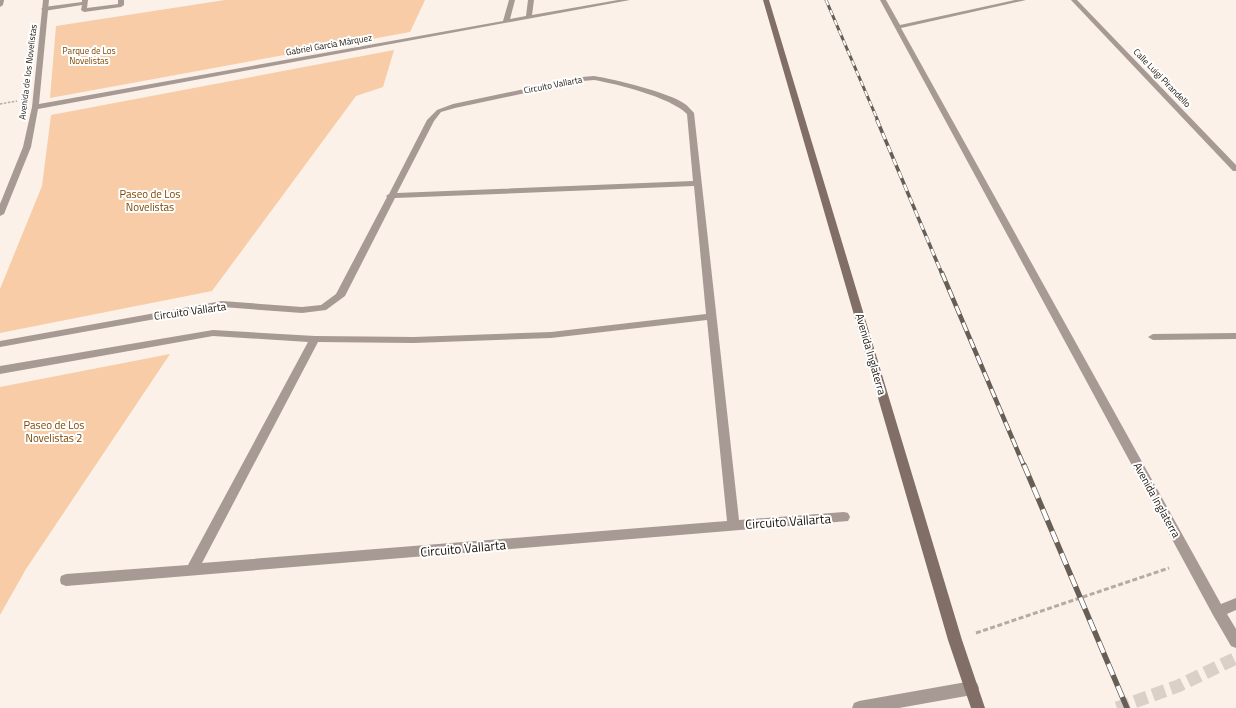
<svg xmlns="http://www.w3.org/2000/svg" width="1236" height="708" font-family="'Titillium Web',sans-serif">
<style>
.green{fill:#f7cca6}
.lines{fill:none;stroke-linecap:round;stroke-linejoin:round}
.secondary-tunnel{stroke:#dad0c7;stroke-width:13;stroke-dasharray:13 6;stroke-linecap:butt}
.path-far1{stroke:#b4aba2;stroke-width:1.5;stroke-dasharray:2.5 1.5;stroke-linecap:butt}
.path{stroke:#b4aba2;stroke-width:3;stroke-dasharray:5 2.5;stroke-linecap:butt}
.lane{fill:#a79993;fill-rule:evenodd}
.street{fill:#a79993;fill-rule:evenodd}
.secondary{fill:#816e66;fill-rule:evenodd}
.rail-far3-casing{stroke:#675e56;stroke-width:3}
.rail-far2-casing{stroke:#675e56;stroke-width:3.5}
.rail-far1-casing{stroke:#675e56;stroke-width:4.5}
.rail-casing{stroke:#675e56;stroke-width:5.5}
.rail-far3{stroke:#fff;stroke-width:2;stroke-dasharray:5.5;stroke-linecap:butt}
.rail-far2{stroke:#fff;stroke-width:2.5;stroke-dasharray:7;stroke-linecap:butt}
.rail-far1{stroke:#fff;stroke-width:3;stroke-dasharray:9;stroke-linecap:butt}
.rail{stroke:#fff;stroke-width:4;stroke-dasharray:12;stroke-linecap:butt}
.labels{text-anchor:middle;stroke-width:4;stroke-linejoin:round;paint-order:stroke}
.far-street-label{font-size:9px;fill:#1c130b;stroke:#fff}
.far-park-label{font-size:9px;fill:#7c4600;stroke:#fff}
.park-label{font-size:11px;fill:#7c4600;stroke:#fff}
.street-label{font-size:11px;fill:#1c130b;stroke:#fff}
.near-street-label{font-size:13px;fill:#1c130b;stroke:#fff}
</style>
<rect width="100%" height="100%" fill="#fbf1e8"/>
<g class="green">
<path d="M225 0H425L410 32 50 98 56 26Z"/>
<path d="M394 50 383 87 356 96 212 291 0 333V289L42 186 51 115Z"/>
<path d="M170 354 26 569 0 615V387Z"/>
</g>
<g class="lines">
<path class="secondary-tunnel" d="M1117 708 1178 686 1236 658"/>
<path class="path-far1" d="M0 104 17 101"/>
<path class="path" d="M976 633 1169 568"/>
<path class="lane" d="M82 0H88L87 8 118 4V0H124V5L121 7 84 12 81 10 82 5 44 11 41 9 44 7 82 2Z"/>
<g class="street">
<path d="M0 0H4L3 5 0 7Z"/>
<path d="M43 0H49L39 104 503 21 509 0H515L510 19 526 16 528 0H534L532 15 618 0H630L38 109 31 147 4 214 0 216V204L23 147 32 107Z"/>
<path d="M880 0H886L900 25 1015 0H1026L901 28 1221 604 1236 598V610L1227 614 1236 629V648L1231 646 1213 615Z"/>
<path d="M1071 0H1077L1236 165V171H1233Z"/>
<path d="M594 76C613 79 671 93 685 104 688 106 691 110 694 113L739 520 844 512 848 513 850 517 848 521 66 586 61 584 60 580 61 576 66 574 188 565 308 342 213 336 0 374V366L213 330 315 336 414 337 551 332 706 314 694 186 395 198 345 296 326 310 302 313 222 307 0 347V341L222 301 302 307 321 305 336 294 387 197 386 196 389 194 427 120 437 110 453 104 582 77ZM594 80C617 84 670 97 687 114L693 181 397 193 434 121 441 112 455 108 582 81ZM707 320 727 521 202 563 318 342 414 343 551 338Z"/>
<path d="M1236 333V339L1153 340 1148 337 1153 334Z"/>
<path d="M972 681 977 683 979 688 977 693 972 695 899 708H852L854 703 859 701Z"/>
</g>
<path class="secondary" d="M763 0H769L962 640 985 708H971L948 640Z"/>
<g class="rail-far3-casing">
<path id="rail-far3" d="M826 0 878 121"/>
</g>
<g class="rail-far2-casing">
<path id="rail-far2" d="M877 120 942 274"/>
</g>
<g class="rail-far1-casing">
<path id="rail-far1" d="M942 273 1024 466"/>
</g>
<g class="rail-casing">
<path id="rail" d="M1024 465 1127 708"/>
</g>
<use href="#rail-far3" class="rail-far3"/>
<use href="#rail-far2" class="rail-far2"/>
<use href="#rail-far1" class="rail-far1"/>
<use href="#rail" class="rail"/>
</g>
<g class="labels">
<g class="far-street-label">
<text transform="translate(329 45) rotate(-10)" y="3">Gabriel Garcia Márquez</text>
<text transform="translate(28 72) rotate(-83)" y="3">Avenida de los Novelistas</text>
<text transform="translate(1162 78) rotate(46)" y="3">Calle Luigi Pirandello</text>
<text transform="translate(553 85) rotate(-11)" y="3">Circuito Vallarta</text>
</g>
<g class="far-park-label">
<text x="89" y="54">Parque de Los<tspan x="89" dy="10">Novelistas</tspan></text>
</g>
<g class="park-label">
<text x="150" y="198">Paseo de Los<tspan x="150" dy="13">Novelistas</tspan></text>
<text x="54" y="429">Paseo de Los<tspan x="54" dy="13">Novelistas 2</tspan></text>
</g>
<g class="street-label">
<text transform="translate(190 311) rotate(-8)" y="4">Circuito Vallarta</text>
<text transform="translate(871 354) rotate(74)" y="4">Avenida Inglaterra</text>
<text transform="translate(1157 500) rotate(61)" y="4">Avenida Inglaterra</text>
</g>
<g class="near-street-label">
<text transform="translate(788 521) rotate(-4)" y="5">Circuito Vallarta</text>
<text transform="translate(463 548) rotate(-5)" y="5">Circuito Vallarta</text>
</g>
</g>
</svg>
